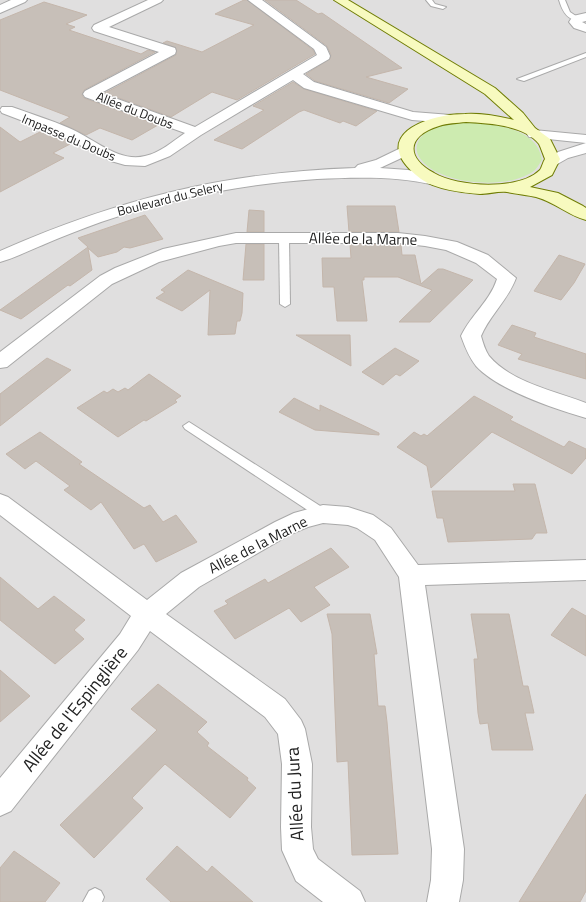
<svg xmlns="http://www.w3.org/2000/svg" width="586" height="902" font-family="'Titillium Web',sans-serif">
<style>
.residential{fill:#e0dfdf}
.grass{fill:#cdebb0}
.building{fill:#c7bfb8;stroke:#c4b6ab}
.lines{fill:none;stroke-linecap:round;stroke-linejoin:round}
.service-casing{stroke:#a9a9a9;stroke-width:2}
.minor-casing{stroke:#a9a9a9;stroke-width:2}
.tertiary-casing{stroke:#a9a9a9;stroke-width:2}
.secondary-casing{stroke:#707d05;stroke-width:2}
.service{fill:#fff;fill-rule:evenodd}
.minor{fill:#fff;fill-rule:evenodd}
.tertiary{fill:#fff;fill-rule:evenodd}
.secondary{fill:#f7fabf;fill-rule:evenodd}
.labels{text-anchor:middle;stroke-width:3;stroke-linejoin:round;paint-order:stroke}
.far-street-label{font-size:13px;fill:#222;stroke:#fff}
.street-label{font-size:15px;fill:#222;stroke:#fff}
.near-street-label{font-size:18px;fill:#222;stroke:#fff}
</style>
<rect width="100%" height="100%" fill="#f2efe9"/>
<rect class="residential" x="0" y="0" width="586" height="902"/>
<path class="grass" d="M479 122C503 126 538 131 542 160 540 163 537 168 535 170 511 190 447 185 425 164 419 158 414 151 418 142 427 122 460 123 479 122Z"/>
<g class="building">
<path d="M244 0H247L313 50 315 54 237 100 212 92 171 117 105 93 176 55V48L163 43 167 41 202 52 254 25 215 14Z"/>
<path d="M265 0H296L318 14 322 13 402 68 366 77 408 89 389 103 315 81 306 74 330 59 331 55 327 46Z"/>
<path d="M44 2 87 15 66 24 75 27 69 30 141 54 148 50 155 52 84 90 82 95 84 98 158 125 132 140 100 128 86 135 60 123 70 117 0 90V20Z"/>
<path d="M293 82 304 89 377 111 356 126 343 121 340 123 304 110 299 112 242 149 214 140 264 110 253 106Z"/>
<path d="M0 127 20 142 44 130 72 143 53 153 64 158 0 192Z"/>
<path d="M347 206H395L399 232H349Z"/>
<path d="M249 210 264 211V232H247Z"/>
<path d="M145 215 163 239 130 248 124 247 117 252 98 257 88 248 92 270 70 286 68 285 21 319 0 310 88 247 78 238Z"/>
<path d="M246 244H264V280H243Z"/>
<path d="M350 244 401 245 402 255H415L421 284 438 269H443L473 280 430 322H399L432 290 398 277H364V280H362L367 321H337L334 287H323L322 258H351Z"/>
<path d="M559 255 585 264 574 283 561 300 534 291Z"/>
<path d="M188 270 243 293 242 313 240 321H237L235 334 208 335 210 290 182 311 156 298 165 292 161 290Z"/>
<path d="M512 325 536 333 534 337 586 354V379L518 359 522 354 498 345Z"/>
<path d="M296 335H350L351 366Z"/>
<path d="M395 348 419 361 400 376 396 374 383 385 362 372Z"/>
<path d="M47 358 71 370 0 426V394Z"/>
<path d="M149 374 181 396 175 400 177 402 146 421 144 420 118 437 77 408 104 391 107 393 113 389 118 392 125 388 128 390Z"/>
<path d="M474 396 513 417 510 420 564 447 569 441 586 449V458L572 474 492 432 431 488 427 466 397 447 414 432 421 436 424 434 427 436Z"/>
<path d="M294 398 320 411V405L379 433V435L315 430 279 412Z"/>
<path d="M40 432 82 462 79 464 144 508 150 505 163 522 176 515 197 542 156 562 144 544 134 549 101 502 91 510 64 490 70 486 36 461 25 469 6 454Z"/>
<path d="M513 484H535L547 533H536L532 539 448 542 443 518H437L432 491H515Z"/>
<path d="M331 548 349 567 314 587 330 605 301 622 289 608 235 639 214 611 228 604 225 601 265 579 268 583Z"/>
<path d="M0 577 38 609 54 596 85 620 74 630 84 639 55 664 0 620Z"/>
<path d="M572 608 586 616V656L551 635Z"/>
<path d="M327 614H370L377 654H374L378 706H385L387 722 398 854 352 855 348 761 337 762 332 634Z"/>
<path d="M471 614H509L523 686H528L534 713H525L533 750H492L488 723 480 724 478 713 474 659H478Z"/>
<path d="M0 670 30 696 0 722Z"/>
<path d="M158 684 207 722 197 732 209 743 207 746 248 778 247 780 256 788 230 818 165 764 132 798 143 808 94 858 60 825 157 730 131 709Z"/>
<path d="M586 794V891L580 902H519Z"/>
<path d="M177 846 207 872 212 866 253 902H171L146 879Z"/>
<path d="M14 851 60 883 45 902H0V868Z"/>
</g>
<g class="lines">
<g class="service-casing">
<g id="service">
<path d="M426 0H432L435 4 446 7 443 9 431 6Z"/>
<path d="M559 0H565L570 12 579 18V20C567 21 562 10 559 0Z"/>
<path d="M586 53V57L524 81 517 79Z"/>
<path d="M284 235 289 238 290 304 285 307 280 304 279 238Z"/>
<path d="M189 422 328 511 329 514 328 517 323 519 318 517 185 429 183 426Z"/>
<path d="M95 888 101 891 104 897 102 902H83L89 891Z"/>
</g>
</g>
<g class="minor-casing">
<g id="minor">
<path d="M11 0H27L25 2 0 13V5Z"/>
<path d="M148 0H163L161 2 109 27 175 48 176 51 175 54 101 93 195 127 317 55 314 49 248 0H262L326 47 330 56 329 59 303 74 314 82 413 112 451 115 456 116 458 119 456 122 451 123 412 120 304 88 293 80 201 135 170 156 145 166 125 165 111 161 60 135 2 113 0 110 2 107H12C31 114 51 120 69 128 93 138 119 163 145 156 160 153 173 141 185 133L85 97 83 94 85 91 159 52 94 31 92 28 94 25Z"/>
<path d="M586 13V21L582 22 586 24V32L574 28 569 22 573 16Z"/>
<path d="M534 130 586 135V143L529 137 527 134 529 131Z"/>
<path d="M586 143V153L568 158 554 166 549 164 546 161 558 152Z"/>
<path d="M236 233H398L425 236 457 242 488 255 516 278C508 300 490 315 481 336 483 343 485 350 489 356 512 383 555 391 586 403V418C555 409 498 390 476 366 469 357 465 347 461 336 471 315 490 301 497 279L476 263 446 250 425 246 398 243H236L219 246 159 262 112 284 7 367 0 368V352L100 276 115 268 163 249Z"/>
<path d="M0 494 8 497 147 600 181 573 275 522 294 513 323 505 348 507 373 515 391 528 418 565 586 560V580L425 585 464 849 463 880 459 902H427L431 880 432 849 399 577 375 540 357 528 348 525 323 523 308 527 291 534 199 587 166 614 285 699 301 720 305 729 312 764 311 827 313 849 318 859 360 891 365 902H323L296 881 282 850 281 827 282 764 278 734 265 717 150 631 138 650 11 811 0 816V778L120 634 131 616 0 515Z"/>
</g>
</g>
<g class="tertiary-casing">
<path id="tertiary" d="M405 146 410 148 413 151 410 154 380 168 408 170 441 177 443 180 441 183 435 185C396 176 357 177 317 179 243 184 172 198 101 222 82 229 63 236 45 244 30 250 15 258 0 262V251C119 199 225 172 355 168L358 165 376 160Z"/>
</g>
<g class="secondary-casing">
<path id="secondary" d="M334 0H348L495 88 523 113 535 128 550 139 560 159 552 175 530 187 558 193 583 206 586 208V220C569 216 555 202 536 197 527 195 516 194 507 192 498 191 489 194 480 194 463 193 435 189 421 179 366 138 424 114 465 114 481 113 498 116 514 120L485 94ZM466 122C487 123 525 125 539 144 541 148 543 154 545 159 543 162 542 167 540 170 519 191 457 187 434 173 405 157 407 136 439 126 447 123 457 123 466 122Z"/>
</g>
<use href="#service" class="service"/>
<use href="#minor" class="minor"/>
<use href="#tertiary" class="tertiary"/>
<use href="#secondary" class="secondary"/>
</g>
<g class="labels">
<g class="far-street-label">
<text transform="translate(135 110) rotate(21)" y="5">Allée du Doubs</text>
<text transform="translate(69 137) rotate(23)" y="5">Impasse du Doubs</text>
<text transform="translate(170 198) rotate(-14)" y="5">Boulevard du Selery</text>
</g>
<g class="street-label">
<text transform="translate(363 239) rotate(1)" y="5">Allée de la Marne</text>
<text transform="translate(258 545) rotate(-27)" y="5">Allée de la Marne</text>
</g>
<g class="near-street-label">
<text transform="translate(75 709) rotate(-51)" y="6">Allée de l'Espinglière</text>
<text transform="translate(295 794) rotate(-93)" y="6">Allée du Jura</text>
</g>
</g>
</svg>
